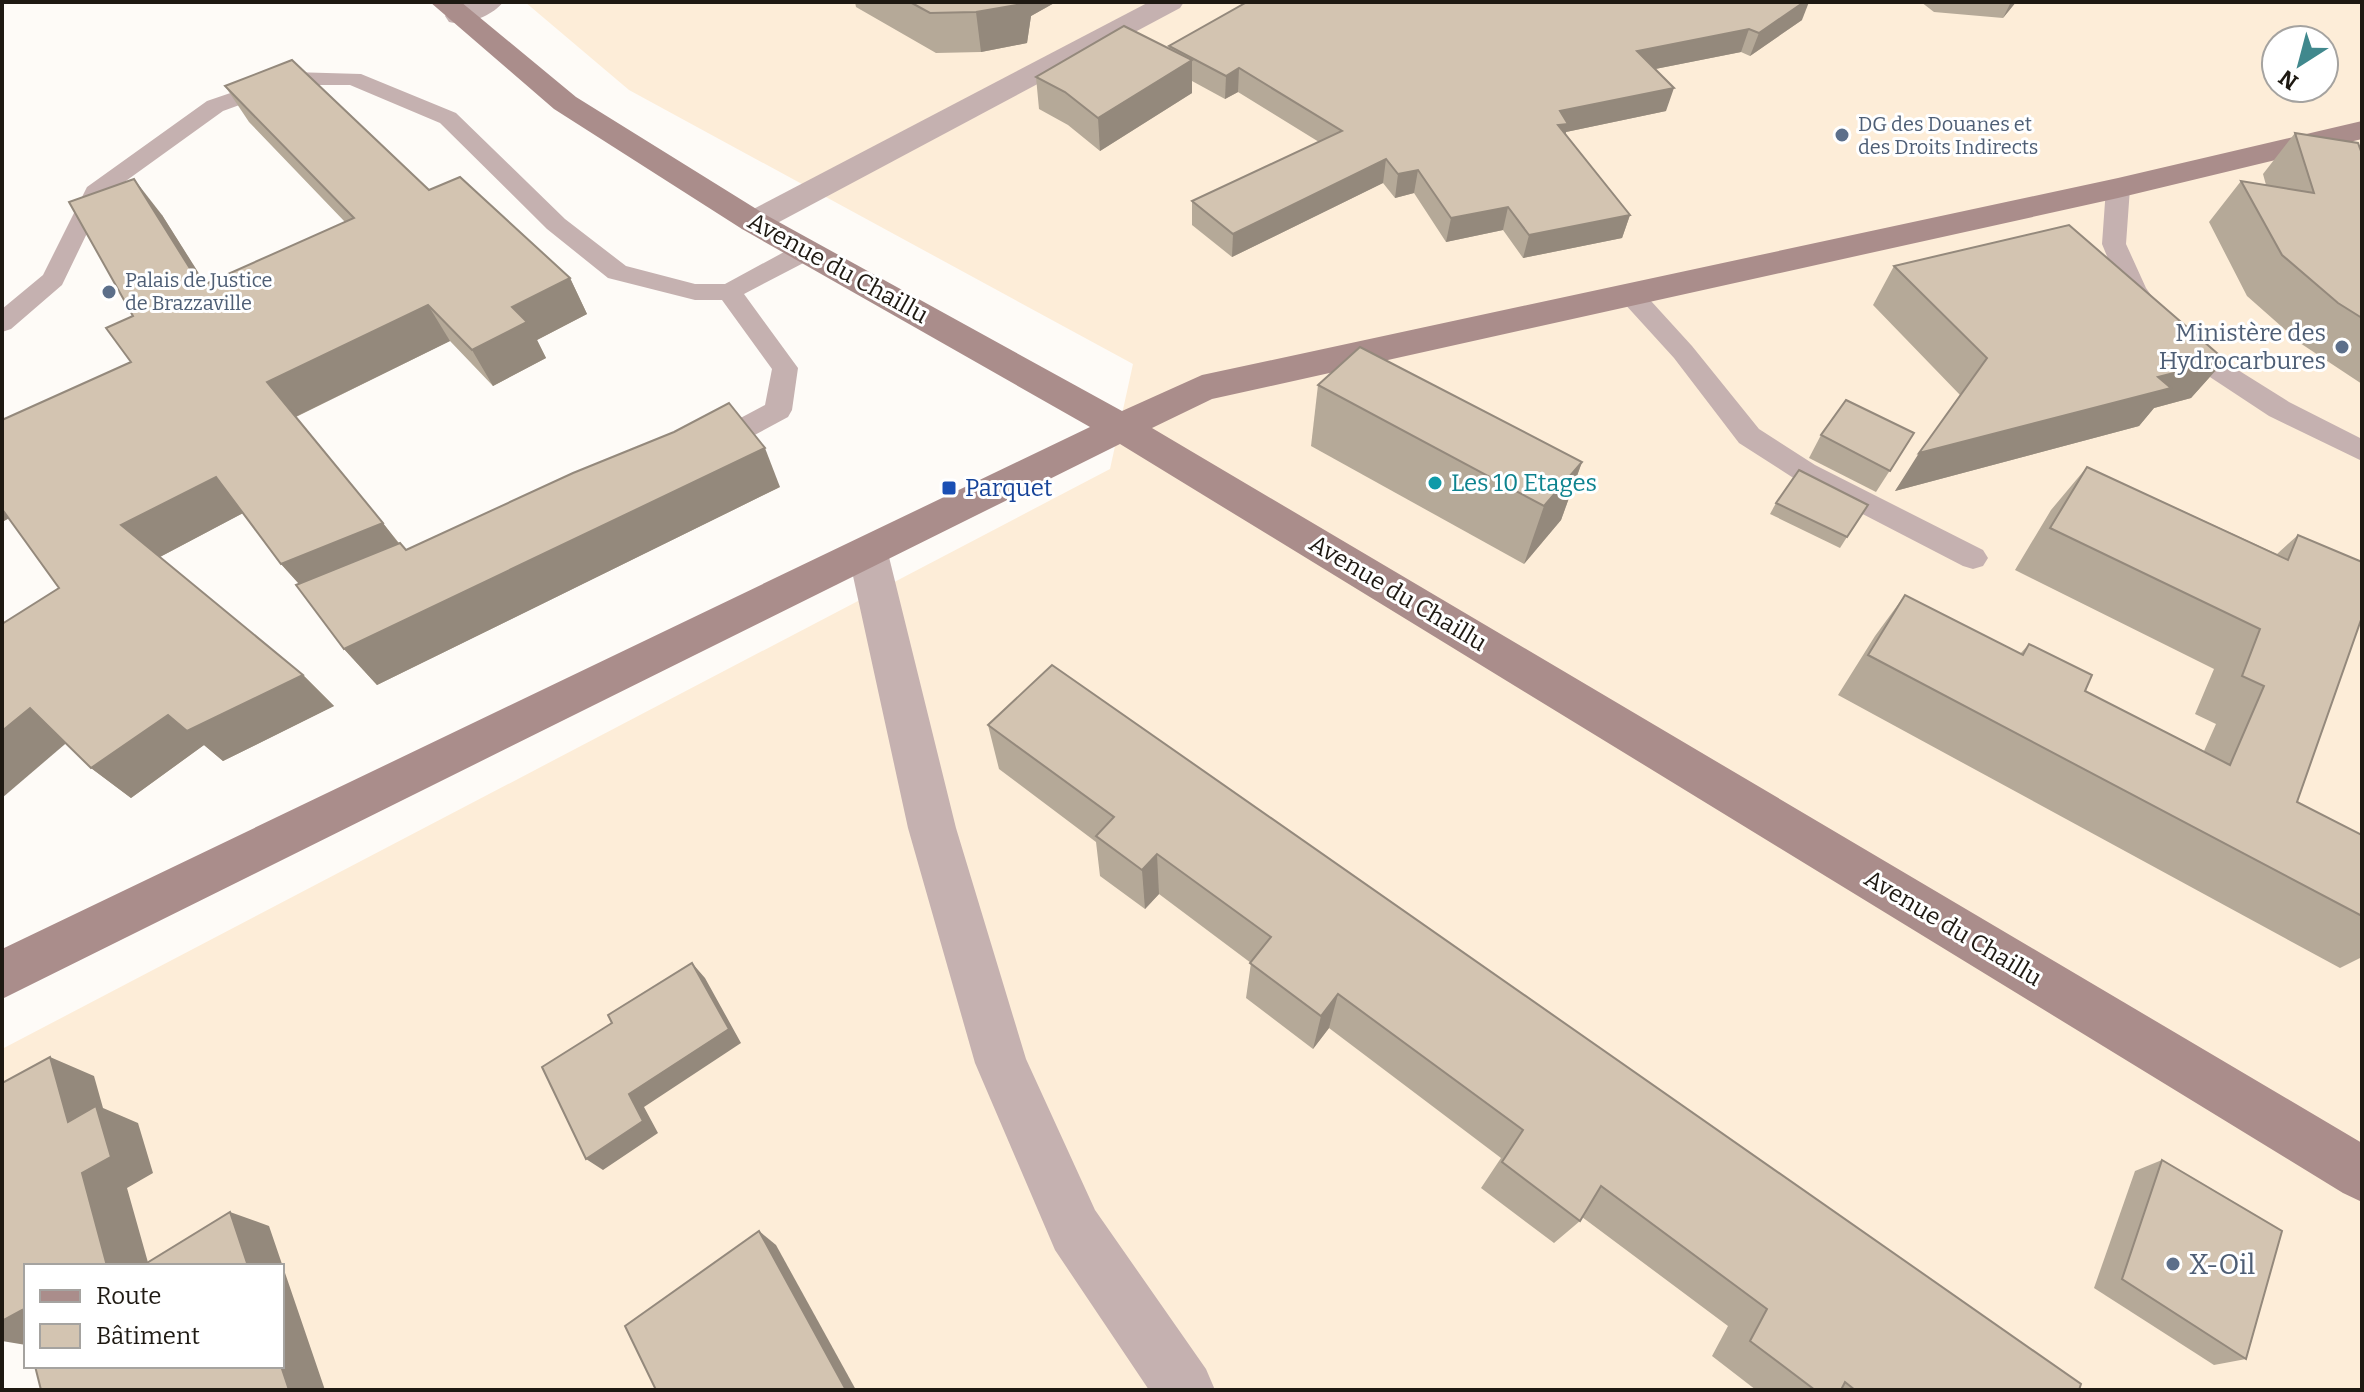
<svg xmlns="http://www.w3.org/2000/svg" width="2364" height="1392" font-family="Bitter,serif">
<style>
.built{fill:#fdedd8;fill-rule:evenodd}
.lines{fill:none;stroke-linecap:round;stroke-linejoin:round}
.lane{fill:#c5b1b0;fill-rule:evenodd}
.street{fill:#c5b1b0;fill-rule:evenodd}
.secondary{fill:#aa8d8b;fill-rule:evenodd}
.wall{fill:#b5a998}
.shaded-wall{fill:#94897c}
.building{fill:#d3c4b1;stroke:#94897c;stroke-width:2}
.service-dot{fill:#5c6f8a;stroke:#fff;stroke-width:3}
.culture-dot{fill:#0f9aa8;stroke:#fff;stroke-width:3}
.transit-dot{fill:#1a4fb4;stroke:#fff;stroke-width:3}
.labels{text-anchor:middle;stroke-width:6;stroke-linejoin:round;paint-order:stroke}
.far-service-label{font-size:20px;fill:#4e5e75;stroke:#fff;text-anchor:start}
.street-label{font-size:24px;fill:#1e1912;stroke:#fff}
.service-label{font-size:24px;fill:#4e5e75;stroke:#fff;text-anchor:end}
.culture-label{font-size:24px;fill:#0d838f;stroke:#fff;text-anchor:start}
.transit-label{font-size:24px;fill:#164399;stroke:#fff;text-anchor:start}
.near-service-label{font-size:28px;fill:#4e5e75;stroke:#fff;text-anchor:start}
</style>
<rect width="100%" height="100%" fill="#fefbf7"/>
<path class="built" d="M525 2H2362V1390H60L282 1366V1266H26L2 1194V1049L1110 469 1133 364 629 90ZM2276 40H2324V88H2276Z"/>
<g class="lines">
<g class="lane">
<path d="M292 72 361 74 456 113 565 219 626 266 695 284H725L797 245H815L818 251 815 257 744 294 798 368 792 410 788 417 721 453 711 456 701 453 697 446 701 439 765 405 772 369 722 300H695L608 278 547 229 440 123 350 85H294L223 111 105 196 62 285 11 329 2 332V309L43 275 87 187 207 101Z"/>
<path d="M2118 181 2126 183 2130 188 2126 244 2146 288 2163 312 2159 318 2150 320 2141 318 2121 290 2102 244 2106 188 2110 183Z"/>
<path d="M1632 288 1641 290 1692 346 1759 429 1815 465 1983 550 1988 558 1983 566 1973 569 1963 566 1795 479 1739 443 1674 358 1623 302 1619 296 1623 290Z"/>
<path d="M2181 337 2190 340 2289 402 2362 439V461L2269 416 2172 352 2168 346 2172 340Z"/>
</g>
<g class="street">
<path d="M466 2H503C493 16 465 26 449 22L445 16 449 10Z"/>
<path d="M1149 2H1184L1180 8 766 229 754 232 742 229 737 222 742 215Z"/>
<path d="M868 537 882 542 888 553 956 828 1026 1059 1095 1210 1206 1369 1215 1390H1149L1055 1250 975 1063 908 828 848 553 854 542Z"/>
</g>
<path class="secondary" d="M430 2H461L576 97 766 215 1122 411 1202 375 2118 178 2362 121V139L2118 198 1212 399 1152 428 2362 1143V1202L2343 1193 1120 444 2 999V949L1090 427 742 229 554 109Z"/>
</g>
<g class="wall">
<path d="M855 2H1056L1031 16 1027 43 981 52 936 53 856 7Z"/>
<path d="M1921 2H2016L2003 18 1934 12Z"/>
<path d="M1802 20 1750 56 1741 52 1655 69 1666 111 1566 132 1565 134 1630 215 1622 238 1523 258 1503 230 1446 242 1414 193 1395 198 1383 183 1232 257 1192 225V201L1319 142 1238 92 1225 99 1192 81V93L1100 151 1068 125 1039 109 1036 77 1169 48V46Z"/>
<path d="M225 86 429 190 570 278 587 314 537 340 546 358 493 386 450 341 296 417 399 543 406 550 780 487 377 685 344 649 299 584 281 564 243 513 160 557 303 675 334 706 223 761 204 745 131 798 91 768 59 588 9 518 2 522V420L131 362 133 316 162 215 205 284 345 222 249 122Z"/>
<path d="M2295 133 2362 154V384L2300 343 2247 296 2209 222 2241 181 2266 185 2263 174Z"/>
<path d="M1894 266 2225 360 2191 398 2154 408 2139 426 1895 491 1961 396 1873 305Z"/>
<path d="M1318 385 1582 462 1561 520 1524 564 1311 446Z"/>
<path d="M1914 433 1876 492 1809 458 1821 435Z"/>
<path d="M2087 467 2277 554 2298 535 2297 802 2362 835V957L2340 968 1838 695 1875 636 1905 595 2020 654 2029 644 2085 691 2204 751 2216 724 2195 714 2214 669 2015 570 2051 510Z"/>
<path d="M1776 503 1847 537 1840 548 1770 514Z"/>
<path d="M988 725 2079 1390H1756L1712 1356 1728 1326 1582 1217 1580 1221 1554 1243 1481 1188 1501 1158 1329 1028 1313 1049 1246 998 1251 963 1159 894 1145 909 1100 876 1096 842 999 769Z"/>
<path d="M2162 1160 2246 1359 2214 1365 2094 1288 2135 1171Z"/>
</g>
<g class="shaded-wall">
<path d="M1023 2H1056L1031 16 1027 43 981 52 976 12Z"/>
<path d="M1804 2H1809L1802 20 1750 56 1759 33Z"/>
<path d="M2011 2H2016L2003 18Z"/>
<path d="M1749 29 1741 52 1630 74 1637 51Z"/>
<path d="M1192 60V93L1100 151 1098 118Z"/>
<path d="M1239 68 1238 92 1225 99 1226 76Z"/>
<path d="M1674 88 1666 111 1566 132 1562 147 1552 149 1560 111Z"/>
<path d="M1386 159 1383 183 1232 257 1233 234Z"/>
<path d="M1418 170 1414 193 1395 198 1398 174Z"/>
<path d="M134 179 162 215 229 321 201 286Z"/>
<path d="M1508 207 1503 230 1446 242 1451 218Z"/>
<path d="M1630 215 1622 238 1523 258 1529 235Z"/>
<path d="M570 278 587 314 537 340 546 358 493 386 472 350 512 307Z"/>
<path d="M428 305 450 341 295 417 267 382Z"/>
<path d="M2225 360 2191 398 2154 408 2139 426 1895 491 1919 453 2158 377Z"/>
<path d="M765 448 780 487 377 685 344 649Z"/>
<path d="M1582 462 1561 520 1524 564 1544 506Z"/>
<path d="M216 477 247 511 156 559 121 525Z"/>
<path d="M2 498 19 513 2 522Z"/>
<path d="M383 523 409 557 311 597 281 564Z"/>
<path d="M303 675 334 706 223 761 204 745 131 798 91 768 168 715Z"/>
<path d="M30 708 71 739 2 798V731Z"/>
<path d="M1157 854 1159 894 1145 909 1142 870Z"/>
<path d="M692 963 705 978 741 1043 644 1107 658 1133 603 1170 586 1159 629 1094Z"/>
<path d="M1338 994 1329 1028 1313 1049 1321 1016Z"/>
<path d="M50 1057 94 1076 103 1108 138 1123 153 1173 127 1188 149 1266H107Z"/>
<path d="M230 1212 269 1226 325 1390H289L281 1366H282V1266H248Z"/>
<path d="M759 1231 776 1245 856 1390H846Z"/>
<path d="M22 1310H26V1345L2 1341V1321Z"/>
</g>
<g class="building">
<path d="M910 2H1023V4L976 12 930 13Z"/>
<path d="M1247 2H1804L1759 33 1749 29 1637 51 1674 88 1560 111 1568 124 1558 125 1630 215 1529 235 1508 207 1451 218 1418 170 1398 174 1386 159 1233 234 1192 201 1342 131 1239 68 1226 76 1169 46Z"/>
<path d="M1124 26 1192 60 1098 118 1065 92 1036 77Z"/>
<path d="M292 60 429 190 460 177 570 278 512 307 527 322 472 350 428 305 267 382 383 523 281 564 216 477 121 525 303 675 187 731 168 715 91 768 30 708 2 731V624L59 588 2 509V420L131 362 106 328 133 316 69 202 134 179 201 286 354 218 225 86Z"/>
<path d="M2295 133 2358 143 2362 154V318L2338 303 2282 255 2241 181 2314 193Z"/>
<path d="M2069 225 2225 360 2158 377 2171 388 1919 453 1987 358 1894 266Z"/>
<path d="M1360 347 1582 462 1544 506 1318 385Z"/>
<path d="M1846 400 1914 433 1890 471 1821 435Z"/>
<path d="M729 403 765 448 344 649 296 585 400 543 406 550 573 473 674 432Z"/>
<path d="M2087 467 2288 560 2298 535 2362 562V617L2297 802 2362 835V916L1868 655 1905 595 2023 655 2029 644 2092 675 2085 691 2230 765 2264 686 2242 676 2260 629 2050 528Z"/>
<path d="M1799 470 1868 505 1847 537 1776 503Z"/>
<path d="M1052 665 2081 1384 2079 1390H1855L1845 1382 1841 1390H1815L1750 1341 1767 1309 1601 1186 1580 1221 1502 1162 1523 1130 1338 994 1321 1016 1250 963 1271 937 1157 854 1142 870 1096 836 1114 817 988 725Z"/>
<path d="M692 963 729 1029 629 1094 643 1121 586 1159 542 1067 612 1023 608 1015Z"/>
<path d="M50 1057 68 1122 96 1106 111 1157 82 1173 107 1266H26V1327L22 1310 2 1321V1083Z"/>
<path d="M2162 1160 2282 1231 2246 1359 2122 1279Z"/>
<path d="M230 1212 248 1266H142Z"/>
<path d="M759 1231 846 1390H656L625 1326Z"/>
<path d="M35 1366H281L289 1390H41Z"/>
</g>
<g class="service-dot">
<circle cx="1842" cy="135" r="8"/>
<circle cx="109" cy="292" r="8"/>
<circle cx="2342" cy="347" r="8"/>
<circle cx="2173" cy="1264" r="8"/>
</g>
<circle class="culture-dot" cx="1435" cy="483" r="8"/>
<rect class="transit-dot" x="941" y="480" width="16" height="16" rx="4"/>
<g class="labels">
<g class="far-service-label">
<text x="1858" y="131">DG des Douanes et<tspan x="1858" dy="23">des Droits Indirects</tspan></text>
<text x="125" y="287">Palais de Justice<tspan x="125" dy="23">de Brazzaville</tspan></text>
</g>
<g class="street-label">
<text transform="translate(838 268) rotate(29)" y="8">Avenue du Chaillu</text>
<text transform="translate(1398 593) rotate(31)" y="8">Avenue du Chaillu</text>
<text transform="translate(1953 928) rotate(31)" y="8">Avenue du Chaillu</text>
</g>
<g class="service-label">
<text x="2326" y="341">Ministère des<tspan x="2326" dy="28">Hydrocarbures</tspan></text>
</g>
<g class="culture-label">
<text x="1451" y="491">Les 10 Etages</text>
</g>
<g class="transit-label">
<text x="965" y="496">Parquet</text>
</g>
<g class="near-service-label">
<text x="2189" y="1274">X-Oil</text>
</g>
</g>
<rect width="2364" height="1392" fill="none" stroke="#1e1912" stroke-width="8"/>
<rect x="24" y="1264" width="260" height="104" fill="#ffffff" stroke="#a5a3a0" stroke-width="2"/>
<rect x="40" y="1290" width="40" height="12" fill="#aa8d8b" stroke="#a5a3a0" stroke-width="2"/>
<text x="96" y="1304" font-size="24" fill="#1e1912">Route</text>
<rect x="40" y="1324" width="40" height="24" fill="#d3c4b1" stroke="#a5a3a0" stroke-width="2"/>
<text x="96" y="1344" font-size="24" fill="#1e1912">Bâtiment</text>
<g transform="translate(2300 64) rotate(216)"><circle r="38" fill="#ffffff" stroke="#a5a3a0" stroke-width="2"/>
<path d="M0-6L14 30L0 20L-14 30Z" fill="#40888d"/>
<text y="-12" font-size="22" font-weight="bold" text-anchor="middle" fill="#1e1912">N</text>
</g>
</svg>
